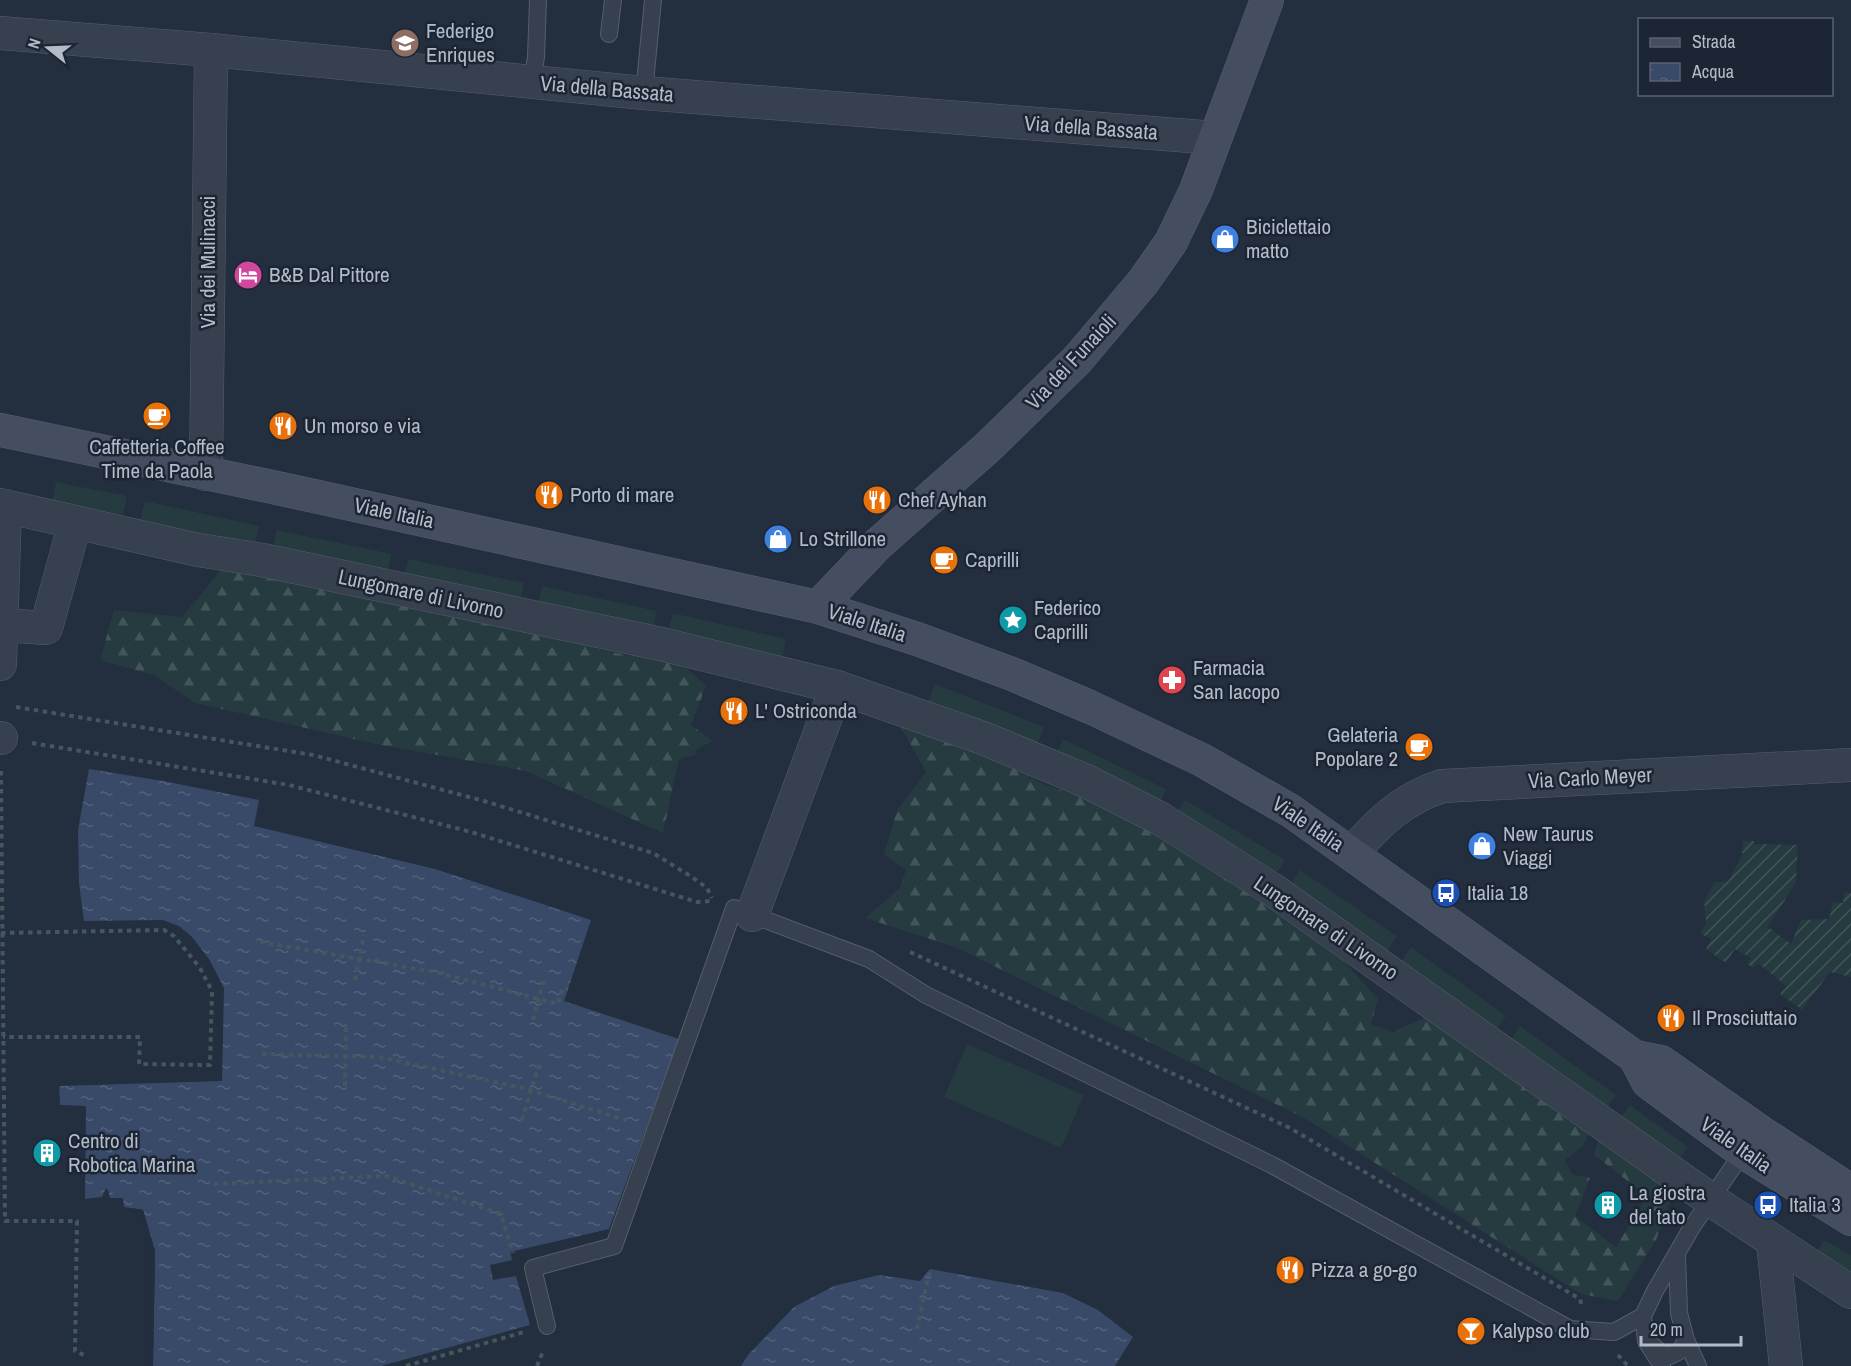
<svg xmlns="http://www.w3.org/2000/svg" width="1851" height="1366" font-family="'Archivo Narrow',sans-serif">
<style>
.grass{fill:#253b3f}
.forest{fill:url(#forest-firs)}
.garden{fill:url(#garden-furrows)}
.water{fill:url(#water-ripples)}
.pier{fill:#232e3e}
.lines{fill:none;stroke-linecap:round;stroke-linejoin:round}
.lane-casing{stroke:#555e6c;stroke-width:18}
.street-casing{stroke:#555e6c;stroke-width:34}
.secondary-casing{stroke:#555e6c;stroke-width:34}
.path{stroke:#43585c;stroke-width:4;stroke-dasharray:4.5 4.5;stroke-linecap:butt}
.lane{stroke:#37404e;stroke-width:16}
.street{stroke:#37404e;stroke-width:33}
.secondary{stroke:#454e61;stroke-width:33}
.labels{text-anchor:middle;stroke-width:5;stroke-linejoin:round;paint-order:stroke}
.poi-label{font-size:21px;fill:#b3bbc9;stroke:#1c2533;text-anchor:start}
.street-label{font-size:21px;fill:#b3bbc9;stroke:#1c2533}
</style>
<defs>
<pattern id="forest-firs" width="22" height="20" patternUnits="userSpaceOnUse" patternTransform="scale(1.5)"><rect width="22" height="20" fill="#253b3f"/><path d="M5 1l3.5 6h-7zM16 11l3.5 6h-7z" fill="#425559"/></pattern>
<pattern id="garden-furrows" width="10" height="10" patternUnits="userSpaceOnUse" patternTransform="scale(1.5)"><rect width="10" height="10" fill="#253b3f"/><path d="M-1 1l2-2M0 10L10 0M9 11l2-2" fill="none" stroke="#425559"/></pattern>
<pattern id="water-ripples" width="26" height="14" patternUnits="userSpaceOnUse" patternTransform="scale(1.5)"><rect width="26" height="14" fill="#384a68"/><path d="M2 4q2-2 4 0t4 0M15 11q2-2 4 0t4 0" fill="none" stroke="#52627c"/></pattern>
</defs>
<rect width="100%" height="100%" fill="#232e3e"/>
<g class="grass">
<path d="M56 482 127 496 123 515 52 501Z"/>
<path d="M145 501 259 526 255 546 140 521Z"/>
<path d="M277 530 392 554 387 572 273 548Z"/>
<path d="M408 559 524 583 520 601 404 577Z"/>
<path d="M542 586 657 611 653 630 538 605Z"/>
<path d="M673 613 786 639 782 659 668 633Z"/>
<path d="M935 684 1044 727 1037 745 928 702Z"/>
<path d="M1063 739 1166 789 1158 806 1055 757Z"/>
<path d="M1185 800 1285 860 1274 877 1174 818Z"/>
<path d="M1300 870 1397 936 1385 954 1288 887Z"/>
<path d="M1411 947 1506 1016 1494 1033 1399 964Z"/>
<path d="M1520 1026 1616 1095 1604 1112 1508 1043Z"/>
<path d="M967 1044 1084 1095 1061 1148 944 1097Z"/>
<path d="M1630 1105 1688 1147 1676 1163 1618 1121Z"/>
<path d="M1824 1240 1851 1255V1278L1814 1257Z"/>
</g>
<g class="forest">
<path d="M226 564 394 599 629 656 639 651 681 663 706 686 691 725 713 741 697 749 695 755 679 759 663 833 526 771 376 744 195 703 154 675 100 660 114 610 182 617Z"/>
<path d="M901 727 960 741 1046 785 1114 808 1322 937 1378 999 1371 1024 1393 1032 1428 1016 1591 1128 1583 1146 1565 1160 1572 1174 1590 1178 1575 1216 1616 1247 1647 1196 1594 1155 1600 1136 1683 1193 1669 1204 1656 1240 1618 1301 1581 1294 1306 1119 955 947 865 918 900 888 906 870 884 854 897 810 926 772Z"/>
</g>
<path class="garden" d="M1743 841H1754V844L1798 845 1796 882 1768 927 1791 944 1801 920 1829 919 1833 902 1843 903 1844 892 1851 893V977L1830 972 1802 1010 1780 994 1786 986 1758 963 1753 968 1747 964 1751 958 1735 949 1726 963 1706 949 1711 939 1700 933 1706 923 1704 901 1714 882 1728 881 1742 855Z"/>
<g class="water">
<path d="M89 769 163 781 259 800 254 826 435 869 591 920 564 1001 679 1039 609 1229 510 1252 512 1260 490 1265 493 1280 516 1276 530 1325 381 1366H153L155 1251 143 1210 124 1207 123 1198H110L108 1190 106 1188 102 1197 85 1199 86 1106 60 1105 59 1086 222 1081 224 988 209 959 192 937 179 926 163 920 84 921 79 883 78 830Z"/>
<path d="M930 1269 1063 1293 1098 1310 1133 1337 1115 1366H741L748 1355 794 1307 834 1286 879 1275 920 1281Z"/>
</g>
<path class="pier" d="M132 1208 143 1210 155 1251 153 1366H150L152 1252 141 1213 128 1210Z"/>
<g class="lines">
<g class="lane-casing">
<g id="lane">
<path d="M609 34 613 0"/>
<path d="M532 82 536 57 538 0"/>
<path d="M644 93 653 0"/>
<path d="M1677 1255 1679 1313 1686 1340 1698 1366"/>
<path d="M547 1326 533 1268 614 1246 734 908 869 959 926 995 1272 1165 1570 1329 1614 1332 1643 1316"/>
<path d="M1652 1345 1661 1353 1670 1356 1680 1351 1686 1340"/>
<path d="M1662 1366 1646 1341 1643 1316 1655 1291 1692 1227 1743 1152"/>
</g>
</g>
<g class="street-casing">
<g id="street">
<path d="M0 33 211 50 644 93 1215 138"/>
<path d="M206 474 211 50"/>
<path d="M0 505 198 550 262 560 661 644 837 687 983 738 1086 781 1161 819 1270 888 1711 1200 1851 1292"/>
<path d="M1 625 46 628 75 523"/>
<path d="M0 664 5 506"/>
<path d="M0 738H1"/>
<path d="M1352 853C1379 822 1402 799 1442 786L1851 765"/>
<path d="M752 915 837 687"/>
<path d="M1773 1243 1786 1366"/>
</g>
</g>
<g class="secondary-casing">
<g id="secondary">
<path d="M0 430 291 491 818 607 917 639 1012 674 1090 707 1202 760 1291 811 1635 1057 1661 1062 1759 1131 1851 1191"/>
<path d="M818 607 877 545 988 447 1077 360 1143 282 1171 242 1196 190 1267 0"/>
<path d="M1635 1057 1648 1082 1743 1152 1851 1219"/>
</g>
</g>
<g class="path">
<path d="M16 707 313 755 484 801 653 853 692 877 707 888 712 898"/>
<path d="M32 743 289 785 471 832 697 902 710 901"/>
<path d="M1 771 5 1221H77L75 1351 84 1355"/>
<path d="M1 933 164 930 174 936 200 968 212 991 210 1065 139 1064 140 1037H3"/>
<path d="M260 942 435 972 558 1004 563 988 568 989"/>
<path d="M910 952 1290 1128 1580 1299 1582 1306"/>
<path d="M355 980 364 935"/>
<path d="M533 1020 544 979"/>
<path d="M262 1054 379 1057 523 1088 632 1122"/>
<path d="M345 1086 346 1025"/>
<path d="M522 1120 540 1061"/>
<path d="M214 1184 386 1176 501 1214 513 1253"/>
<path d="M917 1329 930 1269"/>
<path d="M1618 1355 1628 1366"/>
<path d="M406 1366 524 1332"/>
<path d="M537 1366 544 1349"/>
</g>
<use href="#lane" class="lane"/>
<use href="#street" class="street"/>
<use href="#secondary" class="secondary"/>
</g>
<defs>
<g id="school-disc" transform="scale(1.5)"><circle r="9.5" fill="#8d6e63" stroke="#1c2533"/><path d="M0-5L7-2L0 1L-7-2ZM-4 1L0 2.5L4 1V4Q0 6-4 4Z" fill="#fff"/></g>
<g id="shop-disc" transform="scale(1.5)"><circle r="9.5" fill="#3f7fe0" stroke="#1c2533"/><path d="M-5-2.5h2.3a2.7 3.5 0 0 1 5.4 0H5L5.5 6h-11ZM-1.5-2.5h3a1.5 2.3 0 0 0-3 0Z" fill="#fff"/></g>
<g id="hotel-disc" transform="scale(1.5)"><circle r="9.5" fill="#d1479c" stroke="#1c2533"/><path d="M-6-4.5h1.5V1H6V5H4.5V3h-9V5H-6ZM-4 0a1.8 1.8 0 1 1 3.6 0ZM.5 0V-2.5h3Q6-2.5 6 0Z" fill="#fff"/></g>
<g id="cafe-disc" transform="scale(1.5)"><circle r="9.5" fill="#e8710a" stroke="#1c2533"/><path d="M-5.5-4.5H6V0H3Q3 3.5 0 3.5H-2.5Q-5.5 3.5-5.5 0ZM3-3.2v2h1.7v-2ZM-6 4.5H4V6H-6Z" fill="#fff"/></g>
<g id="restaurant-disc" transform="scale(1.5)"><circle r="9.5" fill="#e8710a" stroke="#1c2533"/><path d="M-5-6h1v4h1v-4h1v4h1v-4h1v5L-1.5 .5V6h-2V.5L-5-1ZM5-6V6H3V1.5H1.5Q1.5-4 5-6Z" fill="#fff"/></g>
<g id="sight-disc" transform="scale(1.5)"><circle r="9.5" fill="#0f9aa8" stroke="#1c2533"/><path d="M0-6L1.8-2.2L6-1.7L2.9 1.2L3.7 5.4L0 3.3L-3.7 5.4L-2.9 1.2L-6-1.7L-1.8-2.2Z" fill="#fff"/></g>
<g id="pharmacy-disc" transform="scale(1.5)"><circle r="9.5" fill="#e0444e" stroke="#1c2533"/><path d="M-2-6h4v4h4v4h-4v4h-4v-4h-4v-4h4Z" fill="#fff"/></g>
<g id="bus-disc" transform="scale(1.5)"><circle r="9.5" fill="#1a4fb4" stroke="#1c2533"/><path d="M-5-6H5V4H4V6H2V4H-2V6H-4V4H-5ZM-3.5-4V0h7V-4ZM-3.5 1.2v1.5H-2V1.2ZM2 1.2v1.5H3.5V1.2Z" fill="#fff"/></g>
<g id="building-disc" transform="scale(1.5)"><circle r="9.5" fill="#0f9aa8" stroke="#1c2533"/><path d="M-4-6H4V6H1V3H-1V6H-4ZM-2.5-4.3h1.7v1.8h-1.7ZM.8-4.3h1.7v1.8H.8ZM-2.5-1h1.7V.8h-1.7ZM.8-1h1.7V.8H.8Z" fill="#fff"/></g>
<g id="bar-disc" transform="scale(1.5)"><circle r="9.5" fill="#e8710a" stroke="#1c2533"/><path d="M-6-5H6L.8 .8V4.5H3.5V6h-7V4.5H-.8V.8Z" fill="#fff"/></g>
</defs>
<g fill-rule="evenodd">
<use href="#school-disc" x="405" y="43"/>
<use href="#shop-disc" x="1225" y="239"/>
<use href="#hotel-disc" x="248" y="275"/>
<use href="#cafe-disc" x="157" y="416"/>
<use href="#restaurant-disc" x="283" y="426"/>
<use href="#restaurant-disc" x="549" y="495"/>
<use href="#restaurant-disc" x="877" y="500"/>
<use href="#shop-disc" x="778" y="539"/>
<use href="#cafe-disc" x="944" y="560"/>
<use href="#sight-disc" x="1013" y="620"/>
<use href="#pharmacy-disc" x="1172" y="680"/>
<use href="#restaurant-disc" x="734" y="711"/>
<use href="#cafe-disc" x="1419" y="747"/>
<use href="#shop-disc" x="1482" y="846"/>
<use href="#bus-disc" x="1446" y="893"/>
<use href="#restaurant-disc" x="1671" y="1018"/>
<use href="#building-disc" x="47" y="1153"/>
<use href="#building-disc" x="1608" y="1205"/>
<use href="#bus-disc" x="1768" y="1205"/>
<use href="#restaurant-disc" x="1290" y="1270"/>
<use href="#bar-disc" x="1471" y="1331"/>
</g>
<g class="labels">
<g class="poi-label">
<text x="426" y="38">Federigo<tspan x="426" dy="24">Enriques</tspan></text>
<text x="1246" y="234">Biciclettaio<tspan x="1246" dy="24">matto</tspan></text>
<text x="269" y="282">B&amp;B Dal Pittore</text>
<text x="304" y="433">Un morso e via</text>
<text x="157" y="454" text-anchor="middle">Caffetteria Coffee<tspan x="157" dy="24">Time da Paola</tspan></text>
<text x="570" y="502">Porto di mare</text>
<text x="898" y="507">Chef Ayhan</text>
<text x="799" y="546">Lo Strillone</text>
<text x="965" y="567">Caprilli</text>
<text x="1034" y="615">Federico<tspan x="1034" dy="24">Caprilli</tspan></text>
<text x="1193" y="675">Farmacia<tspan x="1193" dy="24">San Iacopo</tspan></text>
<text x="755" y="718">L' Ostriconda</text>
<text x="1398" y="742" text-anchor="end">Gelateria<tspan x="1398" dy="24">Popolare 2</tspan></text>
<text x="1503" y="841">New Taurus<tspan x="1503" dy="24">Viaggi</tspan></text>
<text x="1467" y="900">Italia 18</text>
<text x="1692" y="1025">Il Prosciuttaio</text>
<text x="68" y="1148">Centro di<tspan x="68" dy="24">Robotica Marina</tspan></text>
<text x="1629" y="1200">La giostra<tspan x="1629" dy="24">del tato</tspan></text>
<text x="1789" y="1212">Italia 3</text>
<text x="1311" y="1277">Pizza a go-go</text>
<text x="1492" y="1338">Kalypso club</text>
</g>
<g class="street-label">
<text transform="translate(607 89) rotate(5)" y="7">Via della Bassata</text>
<text transform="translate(1091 128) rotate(4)" y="7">Via della Bassata</text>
<text transform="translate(208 262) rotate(-90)" y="7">Via dei Mulinacci</text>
<text transform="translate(1071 362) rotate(-47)" y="7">Via dei Funaioli</text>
<text transform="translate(394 513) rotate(12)" y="7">Viale Italia</text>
<text transform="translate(421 594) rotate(12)" y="7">Lungomare di Livorno</text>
<text transform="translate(867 623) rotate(18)" y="7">Viale Italia</text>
<text transform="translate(1590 778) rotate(-3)" y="7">Via Carlo Meyer</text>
<text transform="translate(1308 824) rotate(34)" y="7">Viale Italia</text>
<text transform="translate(1326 928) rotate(34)" y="7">Lungomare di Livorno</text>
<text transform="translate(1736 1145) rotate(35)" y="7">Viale Italia</text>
</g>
</g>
<rect x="1638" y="18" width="195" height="78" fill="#1c2533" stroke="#58616f" stroke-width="1.5"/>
<rect x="1650" y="38" width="30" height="9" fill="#454e61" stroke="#58616f" stroke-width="1.5"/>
<text x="1692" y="48" font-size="18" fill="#b3bbc9">Strada</text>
<rect x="1650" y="63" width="30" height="18" fill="url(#water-ripples)" stroke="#58616f" stroke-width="1.5"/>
<text x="1692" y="78" font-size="18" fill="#b3bbc9">Acqua</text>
<g transform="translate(48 48) rotate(288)" stroke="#1c2533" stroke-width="4.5" paint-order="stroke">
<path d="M0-4.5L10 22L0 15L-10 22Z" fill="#b3bbc9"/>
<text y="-9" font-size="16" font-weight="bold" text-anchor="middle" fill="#b3bbc9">N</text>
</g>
<path d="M1641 1336v9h100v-9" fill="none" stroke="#b3bbc9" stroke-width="3"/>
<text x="1650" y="1336" font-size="18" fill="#b3bbc9" stroke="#1c2533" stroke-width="4.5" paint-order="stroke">20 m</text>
</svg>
